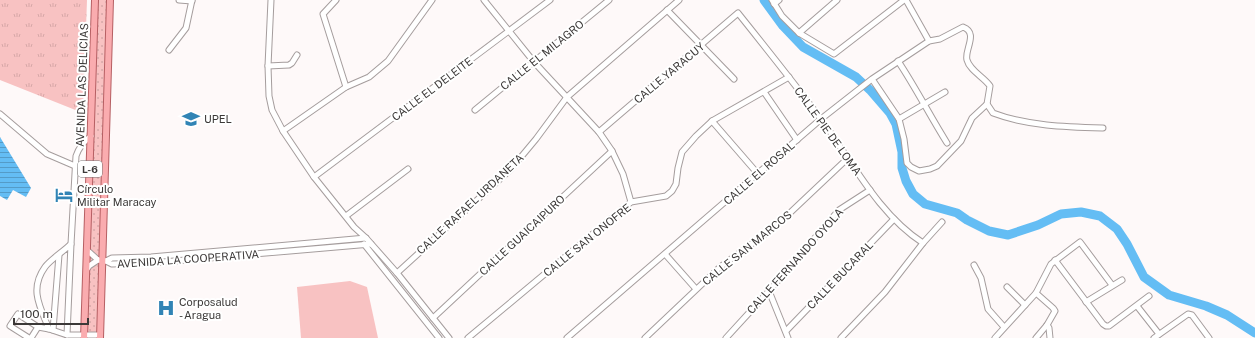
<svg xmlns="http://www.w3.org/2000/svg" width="1255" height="338" font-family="'Public Sans',sans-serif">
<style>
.grass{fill:url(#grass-tufts)}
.park{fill:url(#park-dots)}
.garden{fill:#f8c2c2}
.water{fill:url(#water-rules)}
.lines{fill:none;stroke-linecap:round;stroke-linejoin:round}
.river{stroke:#64bdf4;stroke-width:9}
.minor-casing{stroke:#a59d9d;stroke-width:7}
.major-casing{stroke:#b65f63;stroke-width:8}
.minor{stroke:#fff;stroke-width:5}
.major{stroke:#faacaf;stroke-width:6}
.labels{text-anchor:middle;stroke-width:4;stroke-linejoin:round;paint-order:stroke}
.shield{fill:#fff;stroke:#767474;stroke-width:1}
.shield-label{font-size:10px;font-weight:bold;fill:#3c3938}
.street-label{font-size:11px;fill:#3c3938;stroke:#fff}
.poi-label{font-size:11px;fill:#3c3938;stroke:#fff;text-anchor:start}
</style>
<defs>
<pattern id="grass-tufts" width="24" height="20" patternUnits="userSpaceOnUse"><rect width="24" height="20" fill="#f8c2c2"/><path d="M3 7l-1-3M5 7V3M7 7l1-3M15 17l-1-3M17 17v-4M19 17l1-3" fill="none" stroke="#d6a7a7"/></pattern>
<pattern id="park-dots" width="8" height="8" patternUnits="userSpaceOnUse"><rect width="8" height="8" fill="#f8c2c2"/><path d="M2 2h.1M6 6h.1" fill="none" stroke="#d6a7a7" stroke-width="1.8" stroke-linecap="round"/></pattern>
<pattern id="water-rules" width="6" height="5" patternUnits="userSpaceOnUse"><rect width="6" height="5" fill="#64bdf4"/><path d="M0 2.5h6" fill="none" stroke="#549bc7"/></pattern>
</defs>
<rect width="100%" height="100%" fill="#fef9f9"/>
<path class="grass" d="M0 0H87L83 113 0 80Z"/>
<path class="park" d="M95 0H110L100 338H84Z"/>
<path class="garden" d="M350 281 367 287 378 338H301L297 287Z"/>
<path class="water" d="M0 137 31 188 26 197 13 190 7 200 0 196Z"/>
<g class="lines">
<path class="river" d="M764 0 783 26 803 47 856 77 871 91 890 113 896 124 902 152V168L906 181 913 194 925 204 957 213 967 220 989 231 1008 235 1038 225 1061 214 1081 212 1100 216 1117 229 1127 244 1144 277 1169 295 1206 306 1227 315 1255 333"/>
<g class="minor-casing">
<g id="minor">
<path d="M179 0 192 1"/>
<path d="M271 0 268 66 269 96 272 110 283 131 314 177 354 227 366 238 397 273 449 338"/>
<path d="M336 0 323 14 346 87"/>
<path d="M484 0 534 62 599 132 612 151 623 174 631 202"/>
<path d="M772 0 782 16 799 33 834 54 904 0"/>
<path d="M906 0 929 41"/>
<path d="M774 4 779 0"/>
<path d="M667 10 734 79"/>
<path d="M799 33 837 0"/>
<path d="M169 50 186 28 192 0"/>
<path d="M898 61C916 88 930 116 947 143"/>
<path d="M268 66 289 65 292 63 297 55"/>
<path d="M764 92 797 140"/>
<path d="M987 104 993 113C1027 126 1066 127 1103 128"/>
<path d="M475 110 609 0"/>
<path d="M0 114 47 154 75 166"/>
<path d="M899 119 945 92"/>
<path d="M712 121 758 174"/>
<path d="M283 131 346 87 369 77 388 61 432 0"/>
<path d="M599 132 738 13C766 48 794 83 821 119 852 161 878 214 923 243"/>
<path d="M314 177 550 0"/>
<path d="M346 216 408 169"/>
<path d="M366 238 151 257 112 258 106 261 112 264 151 263 371 244"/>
<path d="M71 244 76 156C79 147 83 142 91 136"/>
<path d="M364 244 439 338"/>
<path d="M87 250 98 260 106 261"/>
<path d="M665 254 696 289"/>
<path d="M1055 260 1103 324 1106 326H1109L1149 296"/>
<path d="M974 265 981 278 988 309 1004 327"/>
<path d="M87 269 89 266 98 260"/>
<path d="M397 273 511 169 536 139 567 97 679 0"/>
<path d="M1007 287 1025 305"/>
<path d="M769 291 788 338"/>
<path d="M1086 302 1122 280"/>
<path d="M1137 306 1159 334"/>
<path d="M433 318 612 151"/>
<path d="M1047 325 1049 328 1050 338"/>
<path d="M49 329C40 307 29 289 45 267 50 260 64 251 71 244L67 335"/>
<path d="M53 330 59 255"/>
<path d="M786 331 894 219"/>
<path d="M29 338 10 326 18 314 38 327 49 329 67 335H100"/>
<path d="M31 338 38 327"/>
<path d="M468 338 631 202 666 196 672 191 676 184 678 168 682 152 696 136 712 121 789 77"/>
<path d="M567 338 821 119 872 79 929 41 940 39 963 27C979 33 964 50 967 60 970 71 984 77 990 86L987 104 972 118 961 141 937 166 930 169 919 171 911 167 907 163 904 139 899 119 872 79"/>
<path d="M645 338 720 267 775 227 848 158"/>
<path d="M726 338 769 291 839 210 870 190"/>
<path d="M841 338 885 292 923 243 942 222"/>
<path d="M995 338 1036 293 1051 264 1080 242 1112 285"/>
<path d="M1036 338 1047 325 1055 311 1053 308 1036 293"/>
<path d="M1154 338 1188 314 1192 315 1209 338"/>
</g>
</g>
<g class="major-casing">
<g id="major">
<path d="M84 338 95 0"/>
<path d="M100 338 110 0"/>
</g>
</g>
<use href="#minor" class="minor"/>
<use href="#major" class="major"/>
</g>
<defs>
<g id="university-bare" transform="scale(1.38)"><path d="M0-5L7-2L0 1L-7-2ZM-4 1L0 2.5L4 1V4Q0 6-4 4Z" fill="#3184b5" stroke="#fff" stroke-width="2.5" paint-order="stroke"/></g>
<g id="hotel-bare" transform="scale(1.38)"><path d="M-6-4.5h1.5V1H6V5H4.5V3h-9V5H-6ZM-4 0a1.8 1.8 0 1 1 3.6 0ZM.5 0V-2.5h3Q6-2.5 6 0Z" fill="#3184b5" stroke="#fff" stroke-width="2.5" paint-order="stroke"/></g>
<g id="hospital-bare" transform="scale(1.38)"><path d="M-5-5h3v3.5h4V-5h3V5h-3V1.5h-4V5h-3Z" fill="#3184b5" stroke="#fff" stroke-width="2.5" paint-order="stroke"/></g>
</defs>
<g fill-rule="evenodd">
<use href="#university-bare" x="191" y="119"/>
<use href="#hotel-bare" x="64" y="195"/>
<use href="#hospital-bare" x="166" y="308"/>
</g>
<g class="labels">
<rect class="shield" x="78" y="161" width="24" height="16" rx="3"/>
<g class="shield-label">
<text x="90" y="173">L-6</text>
</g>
<g class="street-label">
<text transform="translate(542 55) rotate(-39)" y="4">CALLE EL MILAGRO</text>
<text transform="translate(669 73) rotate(-40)" y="4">CALLE YARACUY</text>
<text transform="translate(82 85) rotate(-88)" y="4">AVENIDA LAS DELICIAS</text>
<text transform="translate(432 89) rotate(-37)" y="4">CALLE EL DELEITE</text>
<text transform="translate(828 131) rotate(54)" y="4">CALLE PIE DE LOMA</text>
<text transform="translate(759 173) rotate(-41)" y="4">CALLE EL ROSAL</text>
<text transform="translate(470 204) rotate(-43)" y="4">CALLE RAFAEL URDANETA</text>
<text transform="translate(522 235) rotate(-43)" y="4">CALLE GUAICAIPURO</text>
<text transform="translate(587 240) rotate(-39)" y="4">CALLE SAN ONOFRE</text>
<text transform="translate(747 248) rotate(-39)" y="4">CALLE SAN MARCOS</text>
<text transform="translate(188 259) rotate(-4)" y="4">AVENIDA LA COOPERATIVA</text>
<text transform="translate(795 261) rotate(-48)" y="4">CALLE FERNANDO OYOLA</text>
<text transform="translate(840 275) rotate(-46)" y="4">CALLE BUCARAL</text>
</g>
<g class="poi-label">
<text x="204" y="123">UPEL</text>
<text x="77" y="193">Círculo<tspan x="77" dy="13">Militar Maracay</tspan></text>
<text x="179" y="306">Corposalud<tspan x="179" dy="13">- Aragua</tspan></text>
</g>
</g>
<path d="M14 318v6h74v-6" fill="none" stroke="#3c3938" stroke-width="2"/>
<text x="20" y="318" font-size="12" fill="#3c3938" stroke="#ffffff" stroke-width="3" paint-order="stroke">100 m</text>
</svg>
